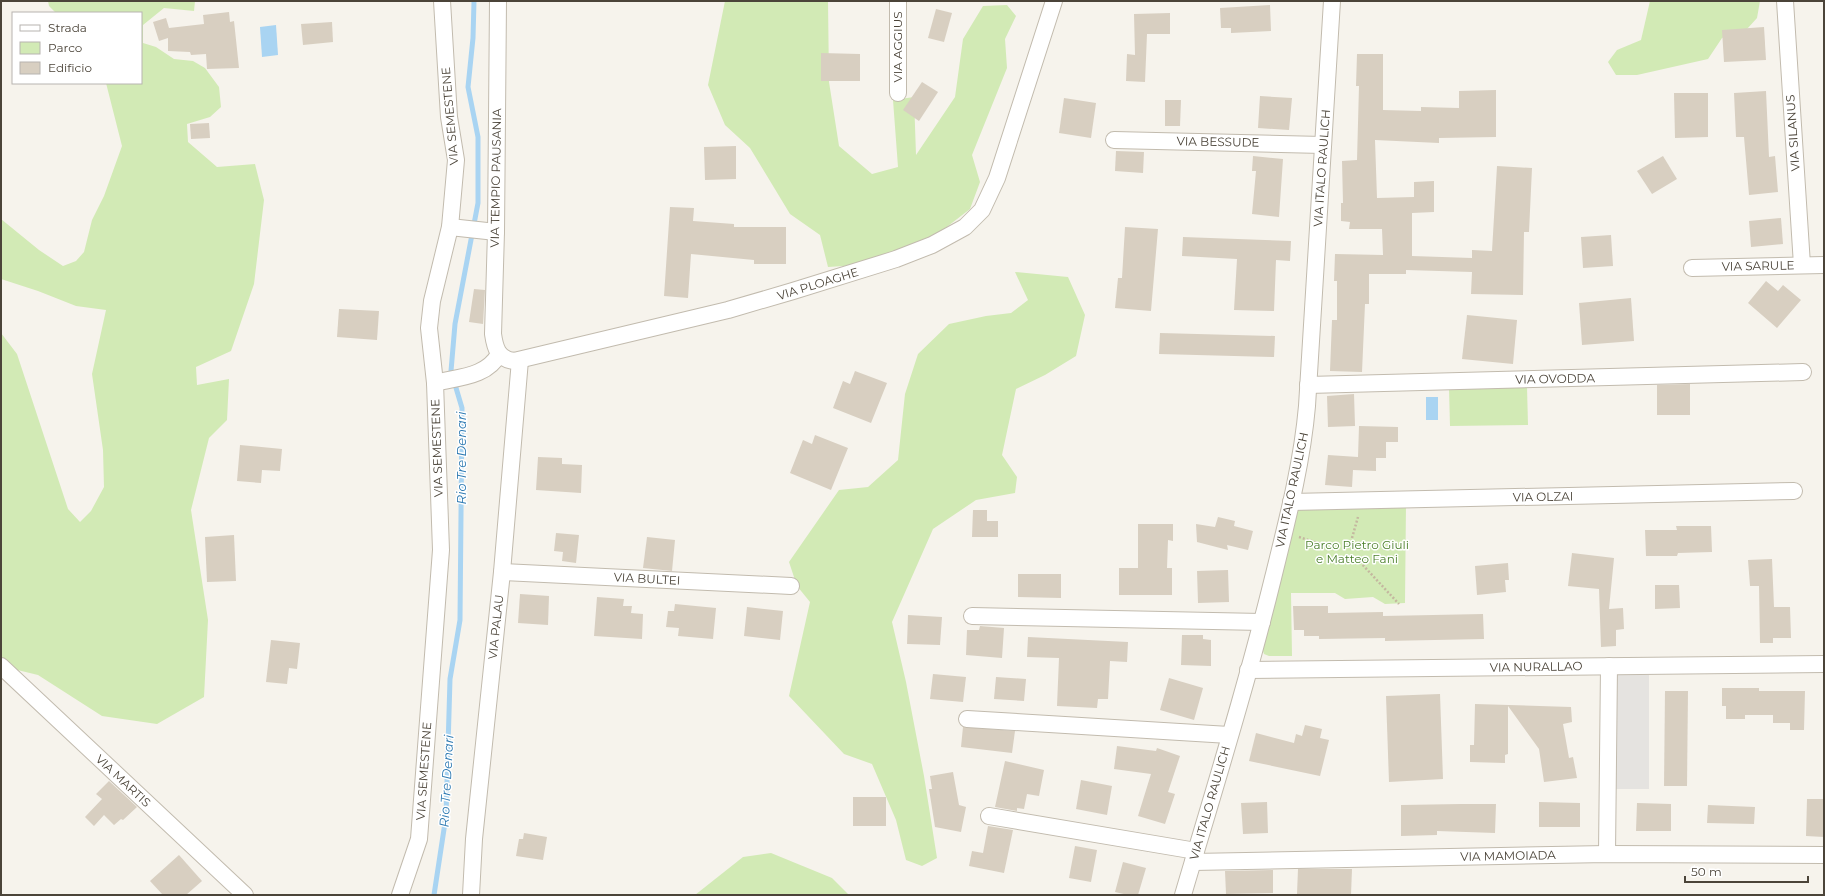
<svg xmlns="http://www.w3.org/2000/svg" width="1825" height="896" font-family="Montserrat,sans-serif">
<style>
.green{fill:#d2eab5}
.parking{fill:#e5e3e0}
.water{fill:#a9d4f2}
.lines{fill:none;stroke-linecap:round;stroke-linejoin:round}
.stream{stroke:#a9d4f2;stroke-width:5}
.building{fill:#d8cfc1}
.street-casing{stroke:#c2bbae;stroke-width:18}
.path{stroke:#c4b79f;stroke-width:2.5;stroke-dasharray:2 2;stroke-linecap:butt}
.street{stroke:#fff;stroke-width:16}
.labels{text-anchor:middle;stroke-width:3;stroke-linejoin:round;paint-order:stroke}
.street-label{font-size:12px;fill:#4b4439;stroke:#fff}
.park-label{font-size:12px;fill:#4a7f2a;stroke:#fff}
.water-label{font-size:13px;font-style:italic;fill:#2e7ab2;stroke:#fff}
</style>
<rect width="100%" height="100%" fill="#f6f3ec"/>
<g class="green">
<path d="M48 1H195L194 11 164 8 143 25V43L156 47 174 59 193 61 205 68 219 87 221 107 210 117 187 124 188 142 217 167 255 164 264 200 254 284 231 351 196 367 197 385 229 379 227 420 209 438 191 510 208 620 204 697 157 724 102 716 38 675 1 666V333L17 354 68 509 80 522 91 511 104 487 103 450 92 374 106 310 76 306 38 291 1 279V219L39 250 63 266 76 261 84 252 92 220 104 196 122 146 106 83H141V13H56L49 6Z"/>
<path d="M725 1H828L829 82 839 146 872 174 898 167 893 100 914 97 916 155 955 97 963 39 983 6 1007 5 1016 16 1005 39 1007 68 972 155 980 182 970 209 939 233 859 265 828 267 820 235 790 214 750 148 725 125 708 85Z"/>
<path d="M1650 1H1760L1757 18 1747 29 1722 38 1708 59 1637 75H1616L1608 62 1617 50 1641 40Z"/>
<path d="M1015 272 1068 277 1085 315 1076 356 1045 375 1016 389 1002 455 1017 477 1015 493 976 500 933 529 892 622 906 682 924 776 937 858 922 866 906 860 896 820 872 764 844 754 789 696 810 602 797 586 789 562 839 490 868 487 898 460 905 394 918 354 949 324 986 316 1011 313 1028 300Z"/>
<path d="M1527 387 1528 425 1450 426 1449 388Z"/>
<path d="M1406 504 1405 603 1385 604 1373 597 1345 599 1335 593H1291L1292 656H1269L1264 654 1262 648 1297 506Z"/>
<path d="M771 853 832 878 849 895H695L743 857Z"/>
</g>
<path class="parking" d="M1615 674 1649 675V789H1614Z"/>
<g class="water">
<path d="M276 25 278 55 262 57 260 27Z"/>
<rect x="1426" y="397" width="12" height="23"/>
</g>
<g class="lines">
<path class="stream" d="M434 895 446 816 450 679 460 620 462 408 451 371 455 324 478 203V137L468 87 473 38 474 1"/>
</g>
<g class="building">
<path d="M1270 5 1271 31 1231 33V28H1221L1220 8Z"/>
<path d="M936 9 952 13 944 42 928 38Z"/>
<path d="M229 12 230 22 234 21 239 68 207 69 206 54 191 55 190 52 168 51V38L159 41 153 22 166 18 169 28 204 24 203 15Z"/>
<path d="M1170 13V34H1147L1145 82 1126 81 1127 54 1135 55 1134 14Z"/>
<path d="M332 22 333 42 303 45 301 24Z"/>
<path d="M1764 27 1766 60 1724 62 1722 30Z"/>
<path d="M821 53 860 54V81H821Z"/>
<path d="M1357 54H1383V110L1421 111V107L1459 108V91L1496 90V137L1439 138V143L1375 140 1377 198 1414 197V182L1434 181V212L1412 213V256L1472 258V250L1492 251 1497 166 1532 168 1529 232H1524L1523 295 1471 294 1472 272 1406 270V274H1369V304H1365L1362 372 1330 371 1332 320H1337V281H1334L1335 254 1383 255 1382 229H1349L1350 222 1341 221V203H1343L1342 161 1357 160 1359 86H1356Z"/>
<path d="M922 82 938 92 919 121 903 110Z"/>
<path d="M1766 91 1769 157 1775 156 1778 192 1749 195 1744 137H1736L1734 93Z"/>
<path d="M1674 93H1708V137L1675 138Z"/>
<path d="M1260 96 1292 98 1289 130 1258 128Z"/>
<path d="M1064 98 1096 103 1091 138 1059 133Z"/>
<path d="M1165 100H1181L1180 126H1165Z"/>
<path d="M209 123 210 138 191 139 190 124Z"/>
<path d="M736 146V179L705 180 704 147Z"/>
<path d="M1116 151 1144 152 1143 173 1115 171Z"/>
<path d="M1253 156 1283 159 1279 217 1252 214 1256 171H1252Z"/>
<path d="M1663 156 1677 179 1652 194 1637 171Z"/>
<path d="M670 207 694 208 693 221 734 224V227H786V264H754V260L691 254 688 298 664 296Z"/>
<path d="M1781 218 1783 244 1751 247 1749 221Z"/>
<path d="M1125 227 1158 229 1151 311 1115 308 1118 278H1122Z"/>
<path d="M1611 235 1613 266 1583 268 1581 237Z"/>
<path d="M1183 237 1291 241 1290 261 1276 260 1274 311 1234 310 1237 259 1182 256Z"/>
<path d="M1766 281 1778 291 1783 285 1801 300 1777 328 1748 303Z"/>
<path d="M474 289 485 290 483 324 469 322Z"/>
<path d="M1631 298 1634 341 1582 345 1579 303Z"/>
<path d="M339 309 379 311 377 340 337 337Z"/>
<path d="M1467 315 1517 320 1513 364 1462 359Z"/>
<path d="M1160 333 1275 336 1274 357 1159 354Z"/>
<path d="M855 371 887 383 871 423 833 408 843 381 850 384Z"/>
<path d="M1690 384V415H1657V385Z"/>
<path d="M1354 394 1355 426 1328 427 1327 396Z"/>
<path d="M1359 426 1398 427V442H1386V458H1376V471L1353 470 1352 487 1325 485 1328 455 1358 457Z"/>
<path d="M815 435 848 448 831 490 790 473 803 440 812 444Z"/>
<path d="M240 445 282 449 280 471 262 470 261 483 237 481Z"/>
<path d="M538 457 562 458V464L582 465 581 493 536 490Z"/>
<path d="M973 510H987V521H998V537H972Z"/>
<path d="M1218 517 1235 521 1234 526 1253 531 1248 550 1227 545 1228 550 1197 542 1196 524 1215 527Z"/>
<path d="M1138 524H1173V541L1168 540 1167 568H1172V595H1119V568H1138Z"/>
<path d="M1676 526H1711L1712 552 1678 553 1677 556H1646L1645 530H1677Z"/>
<path d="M556 533 579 535 576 563 562 561 563 552 554 551Z"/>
<path d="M234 535 236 581 207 582 205 537Z"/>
<path d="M647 537 675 540 672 571 643 568Z"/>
<path d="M1572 553 1614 558 1609 609 1623 608 1624 629 1616 630V646L1601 647 1599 589 1568 586Z"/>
<path d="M1772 559 1774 607H1790L1791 638H1773V643H1760L1759 586H1750L1748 560Z"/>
<path d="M1508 563 1509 580H1505L1506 592 1477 595 1475 566Z"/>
<path d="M1228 570 1229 602 1198 603 1197 571Z"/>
<path d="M1018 574H1061V598L1018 597Z"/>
<path d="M1655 585H1679L1680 608 1655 609Z"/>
<path d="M520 594 549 596 548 625 518 623Z"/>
<path d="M597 597 624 599 623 606H632L631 613 643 614 642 639 594 636Z"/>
<path d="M675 604 716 608 713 639 678 636 679 628 666 627 668 611H674Z"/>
<path d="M1293 606H1328V613L1383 612V616L1483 614 1484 639 1385 641V638L1319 639V636H1304V630H1294Z"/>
<path d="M747 607 783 611 780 640 744 636Z"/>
<path d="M908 615 942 617 940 645 907 644Z"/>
<path d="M980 626 1004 628 1002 658 966 655 967 630H979Z"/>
<path d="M1182 635H1203V639L1211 640V666L1181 665Z"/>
<path d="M1028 637 1128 642 1127 662 1110 661 1108 699H1098L1097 708 1057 706 1059 658 1027 657Z"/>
<path d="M271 640 300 643 297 669 289 668 287 684 266 682Z"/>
<path d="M933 674 966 677 963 702 930 699Z"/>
<path d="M996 677 1026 679 1024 701 994 699Z"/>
<path d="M1169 678 1203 688 1194 720 1160 710Z"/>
<path d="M1722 688H1759V691H1805L1804 730H1790V723H1773V715H1745V719H1726V706H1722Z"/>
<path d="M1665 691H1688L1687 786H1664Z"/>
<path d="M1440 694 1443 779 1389 782 1386 696Z"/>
<path d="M1475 704 1571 707 1572 722 1563 724 1569 758 1573 757 1577 778 1544 782 1539 749 1508 706V754L1505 755V763L1470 762V745H1474Z"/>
<path d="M1305 725 1322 729 1320 738 1329 740 1320 776 1249 761 1256 733 1294 743 1296 734 1302 736Z"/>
<path d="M963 727 1015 731 1012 753 961 747Z"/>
<path d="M1117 746 1156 751 1157 748 1180 756 1168 792 1175 794 1165 824 1138 816 1151 774 1114 769Z"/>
<path d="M1005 761 1044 770 1039 796 1027 794 1024 809 1017 808V811L995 807Z"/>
<path d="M953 772 959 805 966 807 961 832 935 827 929 789H932L930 776Z"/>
<path d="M1081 780 1112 786 1107 815 1076 809Z"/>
<path d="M109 781 137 807 123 820 121 819 114 825 104 815 94 826 85 817 102 799 96 794Z"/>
<rect x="853" y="797" width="33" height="29"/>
<path d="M1807 799H1824V837L1806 836Z"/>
<path d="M1267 802 1268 833 1243 834 1241 803Z"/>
<path d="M1539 802 1580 803V827H1539Z"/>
<path d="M1637 803 1671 804V831H1636Z"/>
<path d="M1461 804H1496L1495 833 1437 831V835L1401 836V805Z"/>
<path d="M1708 805 1755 807 1754 824 1707 823Z"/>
<path d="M988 826 1013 830 1004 873 969 866 972 851 983 853Z"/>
<path d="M524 833 547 837 543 860 516 856 519 839H523Z"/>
<path d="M1075 846 1097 850 1091 882 1069 878Z"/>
<path d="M179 855 202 881 186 895H163L150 881Z"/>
<path d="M1123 862 1146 868 1138 895H1128L1115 892Z"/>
<path d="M1298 869H1352L1351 895 1297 894Z"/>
<path d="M1273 870V893L1226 894 1225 871Z"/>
</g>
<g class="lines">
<g class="street-casing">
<g id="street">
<path d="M498 1 496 232 493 334C495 348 498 359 514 361L728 310 793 291 896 259 932 245 965 227 982 210 997 178 1054 1"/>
<path d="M1785 1 1802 265"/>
<path d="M898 93V1"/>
<path d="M1114 140 1323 145"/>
<path d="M450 227 496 232"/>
<path d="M1692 268 1824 265"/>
<path d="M435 383C458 377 487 377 499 354"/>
<path d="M1308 385 1803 372"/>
<path d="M1291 502 1794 491"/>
<path d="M502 572 791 586"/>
<path d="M972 616 1262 622"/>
<path d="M1 666 245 895"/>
<path d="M1248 670 1824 664"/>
<path d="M967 719 1229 735"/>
<path d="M989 816 1196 851"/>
<path d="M1607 854 1609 666"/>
<path d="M1193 862 1607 854 1824 855"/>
<path d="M400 895 419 839 441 550 435 383 429 328 432 301 450 227 456 160 449 117 442 1"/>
<path d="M471 895 474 839 502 572 520 360"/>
<path d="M1183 895C1214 790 1247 684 1273 578 1287 521 1302 464 1307 406L1332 1"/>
</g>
</g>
<g class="path">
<path d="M1299 537 1333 548"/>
<path d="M1352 538 1358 517"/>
<path d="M1360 562 1399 604"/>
</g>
<use href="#street" class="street"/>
</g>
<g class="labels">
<g class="street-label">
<text transform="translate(898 47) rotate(-90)" y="4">VIA AGGIUS</text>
<text transform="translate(450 116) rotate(-95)" y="4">VIA SEMESTENE</text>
<text transform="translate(1793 133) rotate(-94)" y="4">VIA SILANUS</text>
<text transform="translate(1218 142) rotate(1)" y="4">VIA BESSUDE</text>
<text transform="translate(1322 168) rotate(-86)" y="4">VIA ITALO RAULICH</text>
<text transform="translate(496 178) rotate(-89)" y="4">VIA TEMPIO PAUSANIA</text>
<text transform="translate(1758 266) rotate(-1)" y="4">VIA SARULE</text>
<text transform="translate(818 284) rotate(-17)" y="4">VIA PLOAGHE</text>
<text transform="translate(1555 379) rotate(-1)" y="4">VIA OVODDA</text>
<text transform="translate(437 448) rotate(-92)" y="4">VIA SEMESTENE</text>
<text transform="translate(1292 490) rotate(-78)" y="4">VIA ITALO RAULICH</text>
<text transform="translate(1543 497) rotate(-1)" y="4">VIA OLZAI</text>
<text transform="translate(647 579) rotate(3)" y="4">VIA BULTEI</text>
<text transform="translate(496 627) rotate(-84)" y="4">VIA PALAU</text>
<text transform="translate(1536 667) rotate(-1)" y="4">VIA NURALLAO</text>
<text transform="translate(424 771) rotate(-86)" y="4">VIA SEMESTENE</text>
<text transform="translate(123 781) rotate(43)" y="4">VIA MARTIS</text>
<text transform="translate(1210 803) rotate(-74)" y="4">VIA ITALO RAULICH</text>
<text transform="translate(1508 856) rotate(-1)" y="4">VIA MAMOIADA</text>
</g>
<g class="park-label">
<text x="1357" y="549">Parco Pietro Giuli<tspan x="1357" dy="14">e Matteo Fani</tspan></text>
</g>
<g class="water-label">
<text transform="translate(461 458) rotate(-90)" y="5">Rio Tre Denari</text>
<text transform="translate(446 781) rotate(-87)" y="5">Rio Tre Denari</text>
</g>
</g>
<rect width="1825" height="896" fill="none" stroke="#4b4439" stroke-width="4"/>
<rect x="12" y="12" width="130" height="72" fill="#ffffff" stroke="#b7b4b0"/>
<rect x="20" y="25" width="20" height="6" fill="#ffffff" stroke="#b7b4b0"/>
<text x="48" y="32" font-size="12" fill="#4b4439">Strada</text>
<rect x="20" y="42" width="20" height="12" fill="#d2eab5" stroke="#b7b4b0"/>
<text x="48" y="52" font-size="12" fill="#4b4439">Parco</text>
<rect x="20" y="62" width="20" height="12" fill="#d8cfc1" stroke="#b7b4b0"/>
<text x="48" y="72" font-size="12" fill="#4b4439">Edificio</text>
<path d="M1685 876v6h123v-6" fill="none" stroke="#4b4439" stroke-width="2"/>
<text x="1691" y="876" font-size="12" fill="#4b4439" stroke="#ffffff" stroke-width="3" paint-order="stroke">50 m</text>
</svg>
